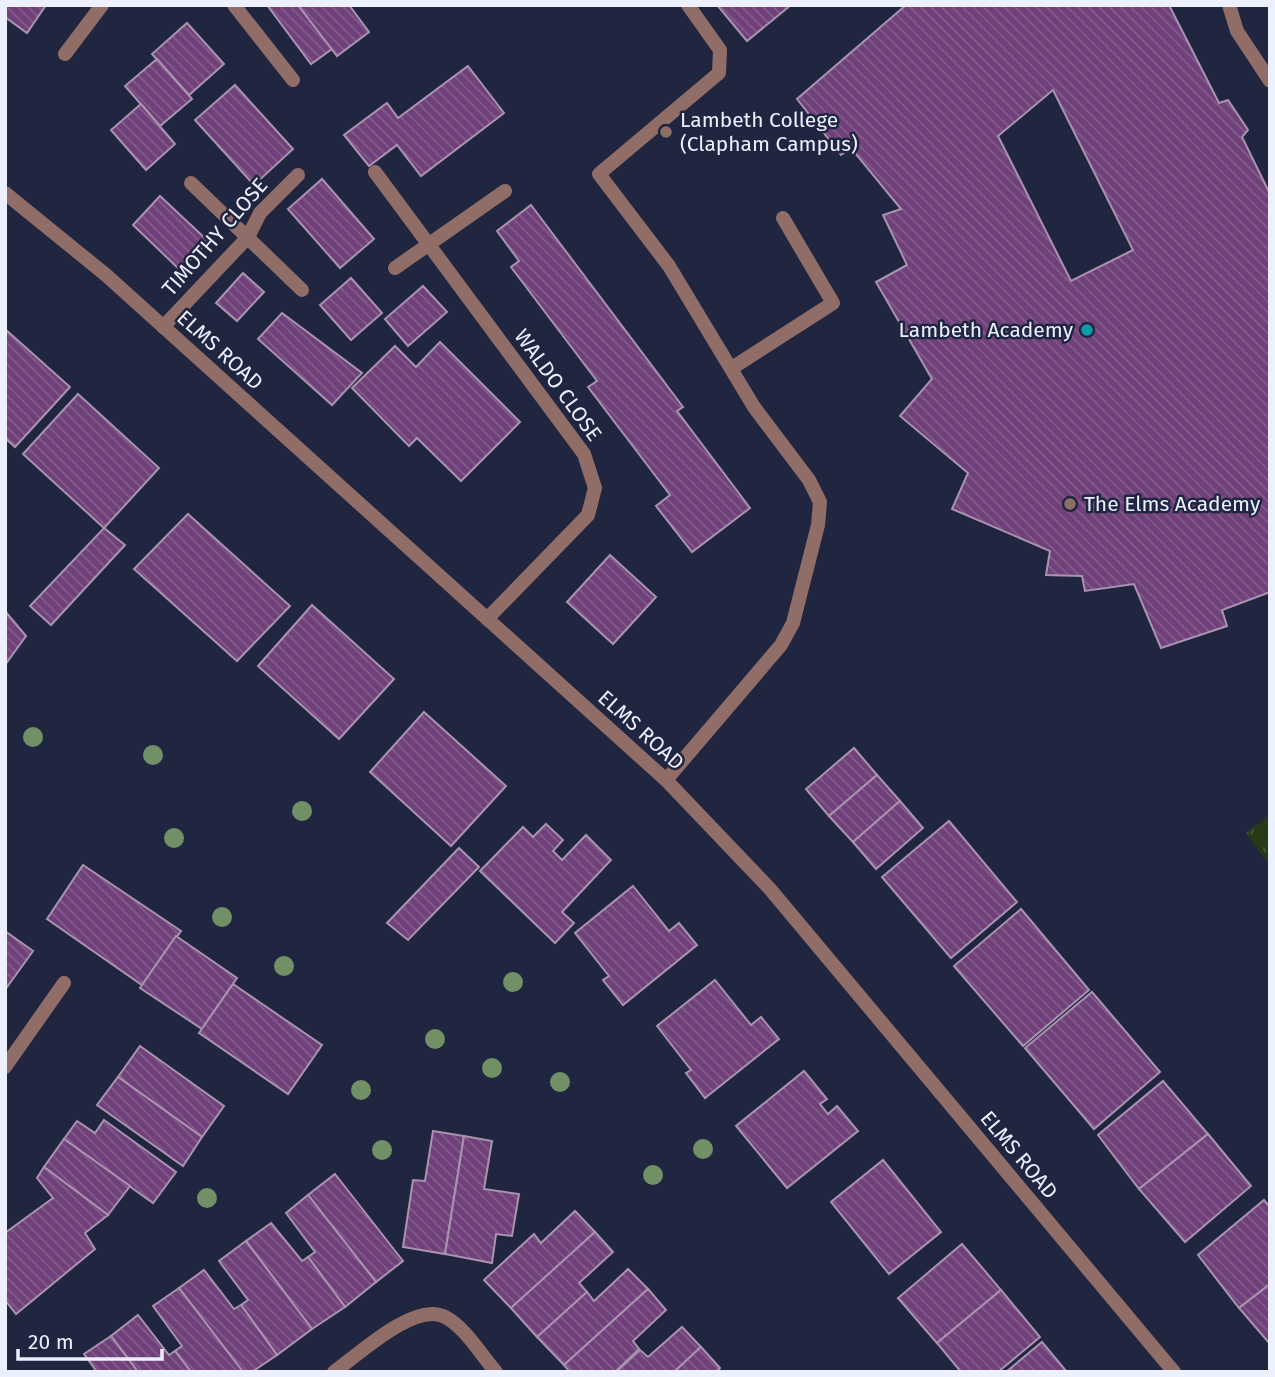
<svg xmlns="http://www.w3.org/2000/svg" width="1275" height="1377" font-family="'Fira Sans',sans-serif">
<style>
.park{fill:url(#park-tufts)}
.building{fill:url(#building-back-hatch);stroke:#aa93af;stroke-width:2;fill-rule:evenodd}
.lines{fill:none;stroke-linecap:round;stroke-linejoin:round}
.lane{stroke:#916d68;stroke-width:14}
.street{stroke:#916d68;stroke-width:14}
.tree{fill:#719066}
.education-dot{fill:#8d6e63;stroke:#212640;stroke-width:2.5}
.culture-dot{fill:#0f9aa8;stroke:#212640;stroke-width:2.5}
.labels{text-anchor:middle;stroke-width:5;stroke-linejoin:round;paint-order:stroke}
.poi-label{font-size:21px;fill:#edf0ff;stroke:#212640;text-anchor:start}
.street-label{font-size:21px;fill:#edf0ff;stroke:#212640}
</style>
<defs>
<pattern id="park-tufts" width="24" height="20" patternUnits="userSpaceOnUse" patternTransform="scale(1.75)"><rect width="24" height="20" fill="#263a13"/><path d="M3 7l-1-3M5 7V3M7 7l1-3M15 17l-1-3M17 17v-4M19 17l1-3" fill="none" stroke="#465736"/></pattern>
<pattern id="building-back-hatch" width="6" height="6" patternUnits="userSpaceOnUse" patternTransform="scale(1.75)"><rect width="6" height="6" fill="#6f4079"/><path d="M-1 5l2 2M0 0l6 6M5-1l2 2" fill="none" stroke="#845c8d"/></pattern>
</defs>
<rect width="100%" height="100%" fill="#212640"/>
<path class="park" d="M1270 815V866L1246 833Z"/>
<g class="building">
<path d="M5 5H46L27 33 5 17Z"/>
<path d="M267 5H298L332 49 311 64Z"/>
<path d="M298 5H349L369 32 337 56Z"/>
<path d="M717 5H791L747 41Z"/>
<path d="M906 5H1169L1219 103 1228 100 1248 130 1242 137 1270 194V592L1222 610 1227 626 1161 648 1134 584 1085 591 1082 576 1046 575 1050 551 952 509 968 473 900 416 932 379 876 282 907 265 883 215 901 209 851 148 841 155 797 99ZM1053 90 1133 250 1071 281 998 136Z"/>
<path d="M187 23 224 64 189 95 152 54Z"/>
<path d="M157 59 192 99 160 126 125 86Z"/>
<path d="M468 66 504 113 421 176 397 145 369 166 344 135 387 103 398 118Z"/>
<path d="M235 85 293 149 254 185 195 120Z"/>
<path d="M141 104 175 144 146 170 111 130Z"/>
<path d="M322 179 374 239 340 268 288 209Z"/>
<path d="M160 196 208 241 180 270 133 225Z"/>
<path d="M531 205 683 407 677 411 750 508 692 552 656 506 670 495 588 387 597 381 511 267 519 261 497 231Z"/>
<path d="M243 273 264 292 237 321 216 303Z"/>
<path d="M351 278 382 313 351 340 320 305Z"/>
<path d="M423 286 447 312 408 346 385 319Z"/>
<path d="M282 313 362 373 332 405 258 339Z"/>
<path d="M5 329 70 387 15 447 5 438Z"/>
<path d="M440 342 520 422 461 481 417 438 409 446 352 388 395 346 416 367Z"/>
<path d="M78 394 159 468 104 528 23 454Z"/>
<path d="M188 514 290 606 237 661 134 569Z"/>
<path d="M104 528 125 545 51 625 30 606Z"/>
<path d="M610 555 656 597 613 644 567 602Z"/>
<path d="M312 605 394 679 339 739 258 666Z"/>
<path d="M5 611 26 636 5 665Z"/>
<path d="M424 712 506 786 451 846 370 772Z"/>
<path d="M854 748 877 775 829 816 806 789Z"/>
<path d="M877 775 900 801 853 842 829 816Z"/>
<path d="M900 801 923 828 876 869 853 842Z"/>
<path d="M949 821 1017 902 951 958 882 877Z"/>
<path d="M546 824 563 840 553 851 562 860 586 835 611 860 562 912 574 923 555 943 480 871 523 827 533 837Z"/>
<path d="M459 848 479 867 408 940 387 923Z"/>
<path d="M83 865 181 931 142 985 47 919Z"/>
<path d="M633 886 669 931 679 923 697 945 623 1005 603 980 609 976 575 933Z"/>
<path d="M1021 909 1089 990 1023 1046 954 966Z"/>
<path d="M5 931 33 951 5 990Z"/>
<path d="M176 936 237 978 202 1029 140 988Z"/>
<path d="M715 980 751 1025 761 1017 779 1039 705 1098 686 1073 691 1070 657 1026Z"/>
<path d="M233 984 322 1045 288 1094 199 1033Z"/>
<path d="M1092 992 1160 1072 1094 1129 1025 1048Z"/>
<path d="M140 1046 224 1106 202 1137 118 1077Z"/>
<path d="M804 1071 827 1099 820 1104 828 1114 837 1106 858 1131 787 1188 736 1126Z"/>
<path d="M118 1077 202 1137 183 1166 97 1105Z"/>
<path d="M1163 1081 1208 1134 1139 1189 1098 1135Z"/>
<path d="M104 1120 176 1172 153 1203 64 1139 77 1121 95 1133Z"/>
<path d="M433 1131 464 1136 445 1254 403 1247 413 1180 425 1181Z"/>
<path d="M1208 1134 1251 1186 1185 1242 1139 1189Z"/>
<path d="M464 1136 492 1141 484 1189 519 1194 512 1236 496 1234 492 1263 445 1254Z"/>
<path d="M64 1139 130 1186 108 1215 44 1167Z"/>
<path d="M883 1160 941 1232 889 1274 831 1202Z"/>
<path d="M44 1167 108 1215 85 1233 95 1249 16 1314 5 1300V1233L53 1198 37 1178Z"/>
<path d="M335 1174 403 1261 376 1282 308 1195Z"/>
<path d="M308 1195 376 1282 345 1307 308 1257 315 1252 286 1213Z"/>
<path d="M1264 1200 1270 1207V1284L1239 1308 1198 1255Z"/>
<path d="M575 1211 595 1232 511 1308 484 1280 534 1234 541 1243Z"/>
<path d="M271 1223 302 1261 308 1257 345 1307 312 1329 246 1241Z"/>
<path d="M595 1232 613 1252 579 1283 587 1292 537 1337 511 1308Z"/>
<path d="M246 1241 312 1329 277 1355 241 1305 248 1300 219 1261Z"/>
<path d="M962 1244 1001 1290 937 1343 898 1298Z"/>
<path d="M628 1269 648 1289 564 1365 537 1337 587 1292 594 1301Z"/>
<path d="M204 1270 234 1309 241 1305 277 1355 252 1372H243L179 1288Z"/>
<path d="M1270 1284V1344L1239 1308Z"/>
<path d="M179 1288 243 1372H191L175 1351 182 1346 153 1306Z"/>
<path d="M648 1289 666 1310 633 1341 639 1349 615 1372H570L564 1365Z"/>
<path d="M1001 1290 1040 1337 998 1372H961L937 1343Z"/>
<path d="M138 1315 169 1355 175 1351 191 1372H138L111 1336Z"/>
<path d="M682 1327 701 1347 674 1372H616L640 1350 648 1357Z"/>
<path d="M111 1336 138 1372H97L84 1354Z"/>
<path d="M1042 1342 1067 1372H1006Z"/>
<path d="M701 1347 720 1368 716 1372H674Z"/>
</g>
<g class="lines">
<g class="lane">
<path d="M1229 5 1237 31 1270 81"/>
<path d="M65 54 102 5"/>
<path d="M732 368 833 303 783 218"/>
<path d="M666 780 781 645 793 623 818 525 820 502 809 480 754 407 669 266 599 174 719 73 720 50 688 5"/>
</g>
<g class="street">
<path d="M234 5 293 80"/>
<path d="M375 172 584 454 595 488 588 515 487 619"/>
<path d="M191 183 302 290"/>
<path d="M5 193 106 275 666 780 770 889 1174 1372"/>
<path d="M395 268 505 191"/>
<path d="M163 327 248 237 260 213 298 175"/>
<path d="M5 1067 64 983"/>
<path d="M334 1372C358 1355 413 1303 443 1316 464 1325 481 1355 496 1372"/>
</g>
</g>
<g class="tree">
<circle cx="33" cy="737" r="10"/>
<circle cx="153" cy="755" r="10"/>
<circle cx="302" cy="811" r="10"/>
<circle cx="174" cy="838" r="10"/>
<circle cx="222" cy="917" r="10"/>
<circle cx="284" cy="966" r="10"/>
<circle cx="513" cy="982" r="10"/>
<circle cx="435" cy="1039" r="10"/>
<circle cx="492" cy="1068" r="10"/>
<circle cx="560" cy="1082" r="10"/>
<circle cx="361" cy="1090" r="10"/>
<circle cx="703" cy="1149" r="10"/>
<circle cx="382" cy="1150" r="10"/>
<circle cx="653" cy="1175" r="10"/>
<circle cx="207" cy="1198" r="10"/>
</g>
<g class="education-dot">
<circle cx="666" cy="132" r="7"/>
<circle cx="1070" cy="504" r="7"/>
</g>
<circle class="culture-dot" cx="1087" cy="330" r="7"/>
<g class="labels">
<g class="poi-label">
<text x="680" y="127">Lambeth College<tspan x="680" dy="24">(Clapham Campus)</tspan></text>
<text x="1073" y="337" text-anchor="end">Lambeth Academy</text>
<text x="1084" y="511">The Elms Academy</text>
</g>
<g class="street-label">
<text transform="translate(215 237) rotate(-49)" y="7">TIMOTHY CLOSE</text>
<text transform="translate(220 350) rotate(42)" y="7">ELMS ROAD</text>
<text transform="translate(558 385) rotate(54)" y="7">WALDO CLOSE</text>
<text transform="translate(641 730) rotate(42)" y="7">ELMS ROAD</text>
<text transform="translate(1019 1155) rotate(50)" y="7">ELMS ROAD</text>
</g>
</g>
<rect width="1275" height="1377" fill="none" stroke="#edf0ff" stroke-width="14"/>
<path d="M18 1349v10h144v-10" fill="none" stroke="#edf0ff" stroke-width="3.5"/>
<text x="28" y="1349" font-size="21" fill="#edf0ff" stroke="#212640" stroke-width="5" paint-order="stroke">20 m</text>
</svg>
